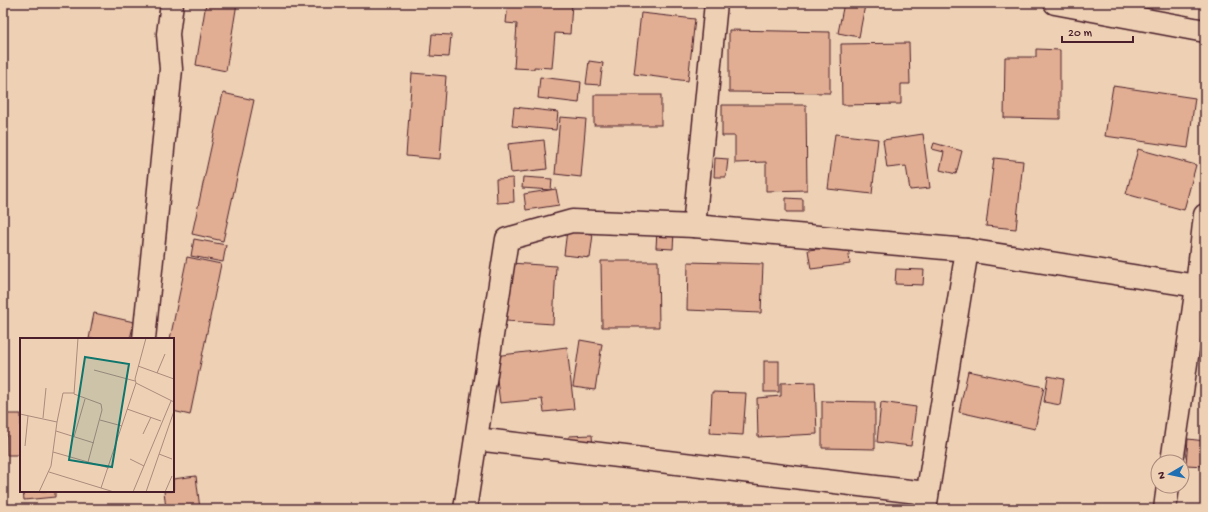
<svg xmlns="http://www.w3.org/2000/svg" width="1208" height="512" font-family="'Gochi Hand',sans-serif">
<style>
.building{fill:#e1ae93;stroke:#4a1f2b}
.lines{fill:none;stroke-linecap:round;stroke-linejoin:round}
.minor-casing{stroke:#4a1f2b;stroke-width:25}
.minor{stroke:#eed1b4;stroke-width:22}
.inset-road{fill:none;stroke:#ac8a7d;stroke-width:1}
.view{fill:#0f766e;fill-opacity:0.15;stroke:#0f766e;stroke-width:2}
.inset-edge{fill:none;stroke:#4a1f2b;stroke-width:2}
</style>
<rect width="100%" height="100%" fill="#eed1b4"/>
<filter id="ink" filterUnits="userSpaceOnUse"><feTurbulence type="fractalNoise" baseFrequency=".025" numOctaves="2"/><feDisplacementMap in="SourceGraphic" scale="8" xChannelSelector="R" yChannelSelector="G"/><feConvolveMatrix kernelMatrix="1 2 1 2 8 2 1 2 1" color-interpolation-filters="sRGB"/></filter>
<g filter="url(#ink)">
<g class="building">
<path d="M206 3H237L226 71 196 65Z"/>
<path d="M508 3 525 5V3H572L570 34 555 33 552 68 534 67V69L514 68 517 24 506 23Z"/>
<path d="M844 3 865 5 859 37 838 33Z"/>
<path d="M641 13 695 19 688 81 634 74Z"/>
<path d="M729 30 830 32V93L729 92Z"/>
<path d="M432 34 451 35 449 57 430 56Z"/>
<path d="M909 43 910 84H901V104L842 105 841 44Z"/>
<path d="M1036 49 1060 50V119L1004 118 1005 57H1036Z"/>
<path d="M589 61 603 63 600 85 586 84Z"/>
<path d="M412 73 446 76 440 159 406 156Z"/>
<path d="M540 77 581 82 579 103 538 98Z"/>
<path d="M1113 86 1195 98 1188 148 1105 136Z"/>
<path d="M223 93 254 100 223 241 192 234Z"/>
<rect x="594" y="95" width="67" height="30"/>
<path d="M722 105H806L807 190 766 191V162L735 163V136H722Z"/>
<path d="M514 107 558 112 556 130 512 126Z"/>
<path d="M560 117 586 119 581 177 555 174Z"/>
<path d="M835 134 878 139 872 194 828 189Z"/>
<path d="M923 134 930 188 910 190 906 166 887 168 883 140Z"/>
<path d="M544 140 547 169 511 173 508 144Z"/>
<path d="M934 143 962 151 956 174 940 170 944 152 932 149Z"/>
<path d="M1138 149 1196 165 1184 210 1126 194Z"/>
<path d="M715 158 728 159 726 177H714Z"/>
<path d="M994 158 1023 161 1016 229 986 226Z"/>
<path d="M523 177 552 179 551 190 522 188Z"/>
<path d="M513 178 514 202 497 203 496 179Z"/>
<path d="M556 189 559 205 526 210 524 194Z"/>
<path d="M786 198 803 199V212H786Z"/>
<path d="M567 230 593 234 590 258 564 255Z"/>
<path d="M657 230 674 232 673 249 656 248Z"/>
<path d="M194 239 226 245 223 262 191 256Z"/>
<path d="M848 245 850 264 811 269 808 250Z"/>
<path d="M187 257 221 264 190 415 173 411V339H170Z"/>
<path d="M601 261H658L659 327H602Z"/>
<path d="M688 262 763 264 761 313 687 310Z"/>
<path d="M510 263 556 266 553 324 506 321Z"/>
<path d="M896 269 924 270 923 285 895 284Z"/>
<path d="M94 313 134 322 130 339H89Z"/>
<path d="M580 340 602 344 595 390 573 387Z"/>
<path d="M567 347 574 409 544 412 542 399 500 403 494 356Z"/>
<rect x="764" y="361" width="15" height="31"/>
<path d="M968 371 1044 387 1035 429 959 412Z"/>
<path d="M1048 376 1064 379 1060 405 1044 402Z"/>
<path d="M815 382 817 434 758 437 757 398 781 396V383Z"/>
<path d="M712 392 746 393 743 435 710 433Z"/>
<path d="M822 401 875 402V449L822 448Z"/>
<path d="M881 402 916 407 911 446 877 442Z"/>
<path d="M6 414H21V455H7Z"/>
<path d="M592 435 593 449 570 450 569 436Z"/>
<path d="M1188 439 1205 441V466L1186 465Z"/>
<path d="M196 476 200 509H166L164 491H173V479Z"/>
<path d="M23 491H55V497L24 500Z"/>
</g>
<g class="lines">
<g class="minor-casing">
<g id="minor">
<path d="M1055 3 1205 31"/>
<path d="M694 226 716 3"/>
<path d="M144 339 171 69 168 34 172 3"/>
<path d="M476 439 926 493"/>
<path d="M1172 462 1197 286 1205 215"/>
<path d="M465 509 507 239 572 221 694 226 967 250 1197 286"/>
<path d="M925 509 967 250"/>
<path d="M1165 509 1168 486"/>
</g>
</g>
<use href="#minor" class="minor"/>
</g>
</g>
<g transform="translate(20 338)">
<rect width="154" height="154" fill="#eed1b4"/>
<path class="inset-road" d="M58 0 54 56 81 66 82 72 68 124M118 28 154 41M74 32 115 43M137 35 145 16M116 45 154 64M107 71 141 83M0 76 37 84 31 128 19 154M23 80 26 50M80 82 102 88M37 84 43 55H54M36 93 74 105M123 96 131 79M54 99 65 61M5 108 8 78M33 114 89 130M139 116 152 121M110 121 124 128M29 134 94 154M81 150 116 45 115 41 126 0M113 154 151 63M126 154 154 73M145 154 152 138"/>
<path class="view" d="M65 19 109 26 92 129 49 122Z"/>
<rect width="154" height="154" class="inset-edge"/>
</g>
<rect width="1208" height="512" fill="none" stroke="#eed1b4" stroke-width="16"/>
<rect x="8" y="8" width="1192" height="496" fill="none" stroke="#4a1f2b" stroke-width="1.5" filter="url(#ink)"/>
<g transform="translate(1170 474) rotate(261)"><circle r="19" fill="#eed1b4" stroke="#ac8a7d"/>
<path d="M0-3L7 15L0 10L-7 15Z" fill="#1f6fb2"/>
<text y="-6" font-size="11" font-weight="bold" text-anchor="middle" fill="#4a1f2b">N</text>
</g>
<path d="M1062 36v6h71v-6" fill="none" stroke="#4a1f2b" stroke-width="2"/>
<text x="1068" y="36" font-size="12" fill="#4a1f2b" stroke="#eed1b4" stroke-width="3" paint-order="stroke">20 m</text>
</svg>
